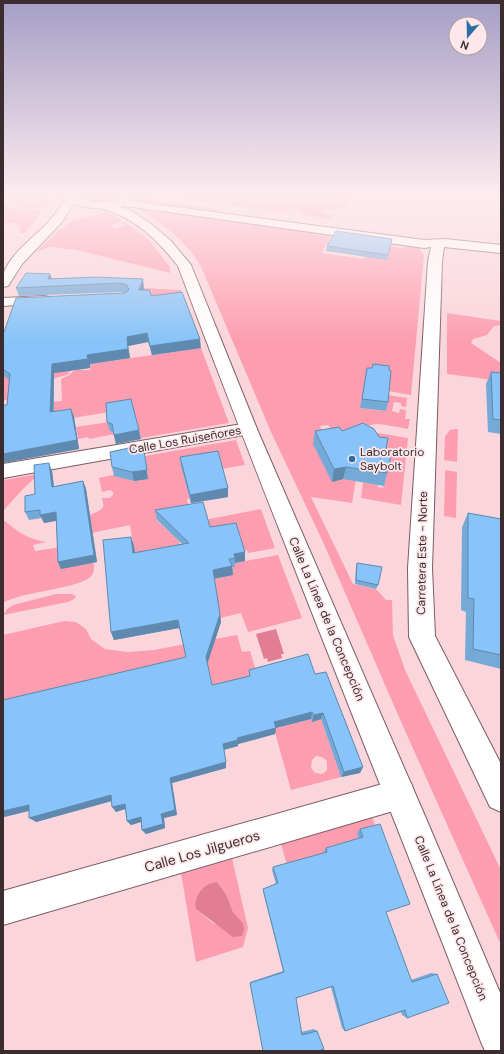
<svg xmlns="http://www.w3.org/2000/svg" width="504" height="1054" font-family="'DM Sans',sans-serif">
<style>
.green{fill:#fd9eb0;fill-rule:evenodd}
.water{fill:#e17e93}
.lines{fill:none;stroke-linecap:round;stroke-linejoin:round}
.street-casing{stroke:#7b5c61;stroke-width:2}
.secondary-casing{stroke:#7b5c61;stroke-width:2}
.highway-casing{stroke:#7b5c61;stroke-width:2}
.street{fill:#fff;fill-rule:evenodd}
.secondary{fill:#fff;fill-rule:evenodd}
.highway{fill:#fff;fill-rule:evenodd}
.wall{fill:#75a9d6}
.shaded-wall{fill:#5f89ae}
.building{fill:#88c4f9;stroke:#5f89ae}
.poi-dot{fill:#2b6ea3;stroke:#fde7ea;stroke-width:1.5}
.labels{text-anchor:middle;stroke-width:3.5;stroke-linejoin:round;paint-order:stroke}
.street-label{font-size:12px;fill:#3b2d2f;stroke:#fde7ea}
.poi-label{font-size:12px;fill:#3b2d2f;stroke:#fde7ea;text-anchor:start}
.near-street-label{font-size:14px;fill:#3b2d2f;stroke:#fde7ea}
</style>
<rect width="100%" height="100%" fill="#fad5db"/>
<g class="green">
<path d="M4 194H54L47 206C37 210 17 209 9 202 7 200 6 197 4 194Z"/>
<path d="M150 194H355C348 214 336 206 320 211L323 214 333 215 331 219 302 215 301 213V211L290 209 285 212H278Z"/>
<path d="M98 195H112L116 198C110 205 92 201 84 198Z"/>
<path d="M133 197 212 208 220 211 212 212 130 200Z"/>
<path d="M3 201C12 212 29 210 42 211L25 233H19L21 229C18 222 9 222 3 223Z"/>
<path d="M135 207 324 233 323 234 331 236 322 253 364 259 369 248 386 246 404 248 406 245 419 248 424 255 411 395 388 391 366 377 360 408 384 411 387 395 407 398 406 407 401 406V403L394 402 392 411 399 413 400 409 406 410 405 419H410L408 429C398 427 388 425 378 424 363 424 339 441 328 425L320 426 326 441 352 478 356 479 352 503 311 497 353 584 376 589 386 600H392L393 635 405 670 501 870V945L402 724 323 542 271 432 202 269C187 240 162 224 135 207Z"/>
<path d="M106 213 113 215 123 221 110 226 117 228 124 225 122 223 125 222 148 239 170 267V273L73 249C65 251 58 246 49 247 45 248 41 251 36 252L59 230 74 220Z"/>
<path d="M144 288 181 290 182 292 149 297 152 290H143Z"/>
<path d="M447 313 501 321V325L494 326 487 335 473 339 471 343 501 363V381L447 374Z"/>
<path d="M201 348 229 423 141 438 133 408 31 425 49 402 62 401 61 379 69 375 75 370H90V364Z"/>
<path d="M72 369 67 375 55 378 53 381 3 401V375Z"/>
<path d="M109 422 115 434 89 439 88 437 78 439 76 427Z"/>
<path d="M456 429H458L457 462 444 460 445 436 450 430Z"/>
<path d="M371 432 408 438 401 505 361 498 363 482 378 485V487L383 488 387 468Z"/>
<path d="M236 440 245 465 221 469 201 497 187 499 190 513 156 520 177 539 183 548 135 558 127 545 133 544 130 525 62 539 57 533 56 528C63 525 101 513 103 507 104 505 102 500 102 498H109L113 495V492L110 490 102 492 99 478 112 475 134 481 148 479 145 456Z"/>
<path d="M445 470 457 472 456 518 444 516Z"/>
<path d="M39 474 23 489 3 511V480Z"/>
<path d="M261 509 275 548 248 553 247 550H242L202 528 209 519Z"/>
<path d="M3 521H5C18 532 28 539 46 542L33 545 35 551 61 547 92 557C93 563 96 569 92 575 83 589 21 591 3 603Z"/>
<path d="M278 555 302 618 248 632 241 613 220 618 211 580 232 575 230 568 235 563Z"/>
<path d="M56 594H72L76 596 74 599 68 602 3 615 7 609 13 605Z"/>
<path d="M64 621 76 622 86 629 91 639 105 649 128 652 154 650 201 641 188 665 3 708V635Z"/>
<path d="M237 635 242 652 250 651 259 681 213 692 207 665 215 639Z"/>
<path d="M311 719H321L341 777 291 790 274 729ZM316 756 322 757 327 761V770L323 774 315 773 311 768 312 760Z"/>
<path d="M372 817 376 828 359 841 325 855 287 865 281 844Z"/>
<path d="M232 858 248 928 243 947 196 962 181 873ZM217 882 226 894 233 912 243 923 214 924 196 909V899L213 883Z"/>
</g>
<g class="water">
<path d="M276 629 284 654H281L282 658 268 662 267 658 264 659 256 634Z"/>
<path d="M217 882 226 894 233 912 243 923 244 930 242 936 233 937 196 909C193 896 204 883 217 882Z"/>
</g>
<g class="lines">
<g class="street-casing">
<g id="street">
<path d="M123 200 424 240 445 239 501 245V253L444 247 442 261 432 568 435 636 501 764V812L490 807 409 637 408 568 428 261 431 247 424 248 119 205 117 203 119 201Z"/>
<path d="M44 296 49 297 51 300 49 303 3 306V298Z"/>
<path d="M248 423 255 425 257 429 255 433 3 478V464Z"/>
<path d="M400 779 411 783 415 794 411 805 400 809 3 925V891Z"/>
</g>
</g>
<g class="secondary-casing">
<path id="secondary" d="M104 203 128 209 150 223 171 241 191 265 257 429 425 816 501 995V1051H485L481 1042C381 783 275 526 178 266 157 239 134 217 100 208L98 206 100 204Z"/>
</g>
<g class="highway-casing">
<path id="highway" d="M60 194H77L76 197C89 203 105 203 118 201L120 197 118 194H130L131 196 127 205C109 210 91 209 73 204L62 222 22 264 8 286 3 287C3 282 2 276 4 272 15 245 52 228 64 199Z"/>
</g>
<use href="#street" class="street"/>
<use href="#secondary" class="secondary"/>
<use href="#highway" class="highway"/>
</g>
<g class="wall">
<path d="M392 239 387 260 326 251 327 246Z"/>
<path d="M50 274 51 279 96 277 144 288 143 290 151 296 201 348 152 355 148 342 128 346 130 358 90 364V368L54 373V412L74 417 79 449 3 463V405H7L9 380 3 375V332L126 293 122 292 19 296 16 288Z"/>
<path d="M367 368 388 402 386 411 360 408Z"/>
<path d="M491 372 501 373V434L488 432 486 384Z"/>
<path d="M106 403 141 439 116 444 113 432 110 431 107 422Z"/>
<path d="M315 431 385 454 387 473 384 486 343 479 332 482 313 444Z"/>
<path d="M143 445 148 479 134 481 114 476 112 467Z"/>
<path d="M180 457 228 497 191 503 181 466Z"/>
<path d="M52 471 54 487 83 481 86 489 97 562 61 569 58 562 56 521 44 523 42 518 29 520 25 512 35 494Z"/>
<path d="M155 510 210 527 245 561 235 563V567H232L233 575 214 579 221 622 207 664 212 685 249 676V670L315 674 363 767 360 773 341 777 321 719 312 722 311 719 276 728 275 734 238 744V746L224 750 226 768 172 783 177 815 164 818 165 828 146 834 142 830 141 822 131 825 127 821 125 809 116 812 112 801 36 822 29 811 4 817 3 700 186 657 179 628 114 640 111 632 131 537 134 546 135 553 182 544 157 520Z"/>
<path d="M468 513 501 519V669L465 660 466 612 461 610 462 527Z"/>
<path d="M357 563 378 585 376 589 355 584 356 567Z"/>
<path d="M360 829 386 912 411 980 431 973 437 974 407 1018 402 1015 401 1012 345 1031 342 1028 331 987 296 998 301 1032 314 1029 317 1031 263 1051 250 982 283 971 263 891V889L276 884 272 870 273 867 324 853V851L326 848 359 838 357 833Z"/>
</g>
<g class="shaded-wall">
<path d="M50 274 53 282 51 287 48 279Z"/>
<path d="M143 279 144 288 141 298 139 290Z"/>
<path d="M147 333 148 342 128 346 130 358 90 364V368L54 373 53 421 50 412 52 364 87 355 127 337Z"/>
<path d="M200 339 201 348 152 355 150 346Z"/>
<path d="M71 409 74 417 79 449 3 463V454Z"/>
<path d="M139 430 141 439 116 444 114 435Z"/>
<path d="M143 445 148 479 134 481 132 472Z"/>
<path d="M49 463 52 471 55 495 52 487Z"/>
<path d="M346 467 343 479 332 482 334 469Z"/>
<path d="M83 481 86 489 97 562 61 569 58 562Z"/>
<path d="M228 488V497L191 503 190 495Z"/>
<path d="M56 512 60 520 44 523 40 515Z"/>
<path d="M131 537 134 546 136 562 133 553Z"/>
<path d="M245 552V561L235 563 234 554Z"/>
<path d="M232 566 233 575 213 579V570Z"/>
<path d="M220 614 221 622 207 665 206 657Z"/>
<path d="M178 620 179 628 114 640 111 632Z"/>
<path d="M312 712 311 719 276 728 275 734 238 744V746L223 750V744L274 722Z"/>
<path d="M323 713 321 719 312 722 314 715Z"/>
<path d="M226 762V768L172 783 177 815 164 818 165 828 146 834 142 830 170 778Z"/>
<path d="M363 767 360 773 341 777 344 772Z"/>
<path d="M111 795 115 800 36 822 29 818Z"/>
<path d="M125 804 128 808 116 812 112 807Z"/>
<path d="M29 805 36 809 4 817 3 834V811Z"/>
<path d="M141 817 144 821 131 825 127 821Z"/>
</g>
<g class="building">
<path d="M336 231 392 239 388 255 327 246Z"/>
<path d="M26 273 50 274 48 279 96 277 143 279 139 290H150L151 296 182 292 200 339 150 346 147 333 127 337 128 349 87 355 88 359 52 364 50 412 71 409 77 440 3 454V405H7L10 374 3 369V332H4L16 298 125 293 129 290 127 285 120 283 16 288Z"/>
<path d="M373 364 389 366V370L391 371 388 402 362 399 367 368H372Z"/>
<path d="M491 372 501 373V420L493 419Z"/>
<path d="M131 399 139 430 114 435 112 424 107 422 106 403Z"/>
<path d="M363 423 374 429 379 437 388 438 385 454 391 455 387 473 346 467 334 469 315 431 339 427 342 431Z"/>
<path d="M143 445 147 470 132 472 112 467 110 452Z"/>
<path d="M218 451 228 488 190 495 180 457Z"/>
<path d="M49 463 52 487 83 481 94 555 58 562 56 512 40 515V510L25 512V496L35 494 34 465Z"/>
<path d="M203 502 210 527 236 523 245 552 234 554 235 558 229 559 232 566 213 570 220 614 206 657 212 685 250 676 249 670 308 654 315 674 326 672 363 767 344 772 323 713 314 715 312 712 274 722 276 728 237 738 238 740 223 744 226 762 170 778 175 810 161 814 163 824 142 830 141 817 127 821 125 804 112 807 111 795 29 818V805L3 811V700L186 657 178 620 111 632 103 540 131 537 133 553 189 543 155 510Z"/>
<path d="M468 513 501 519V655L473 649 474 599 468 598Z"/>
<path d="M357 563 382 567 378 585 356 580Z"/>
<path d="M380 824 410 904 386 912 412 982 437 974 449 1003 407 1018 405 1010 345 1031 333 986 296 998 302 1035 317 1031 324 1049 318 1051H263L250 983 284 972 263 889 278 883 273 867 327 852 326 848 363 837 360 829Z"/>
</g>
<linearGradient id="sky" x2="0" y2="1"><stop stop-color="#a59ec6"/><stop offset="0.57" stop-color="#fdecef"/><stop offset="1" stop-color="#fdecef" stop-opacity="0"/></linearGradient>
<rect width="504" height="341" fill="url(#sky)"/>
<circle class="poi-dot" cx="352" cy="459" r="4"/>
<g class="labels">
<g class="street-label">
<text transform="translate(185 440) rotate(-10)" y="4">Calle Los Ruiseñores</text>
<text transform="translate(422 553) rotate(-89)" y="4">Carretera Este - Norte</text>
<text transform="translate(327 619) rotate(67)" y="4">Calle La Línea de la Concepción</text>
<text transform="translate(451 918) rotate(68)" y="4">Calle La Línea de la Concepción</text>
</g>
<g class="poi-label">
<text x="360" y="456">Laboratorio<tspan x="360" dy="14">Saybolt</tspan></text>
</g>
<g class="near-street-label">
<text transform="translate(202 851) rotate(-16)" y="5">Calle Los Jilgueros</text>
</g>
</g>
<rect width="504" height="1054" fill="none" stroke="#3b2d2f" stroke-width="8"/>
<g transform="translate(468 36) rotate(200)"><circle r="19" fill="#fde7ea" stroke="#af9d9f"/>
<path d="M0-3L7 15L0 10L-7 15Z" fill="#2b6ea3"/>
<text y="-6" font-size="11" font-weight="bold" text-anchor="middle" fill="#3b2d2f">N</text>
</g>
</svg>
